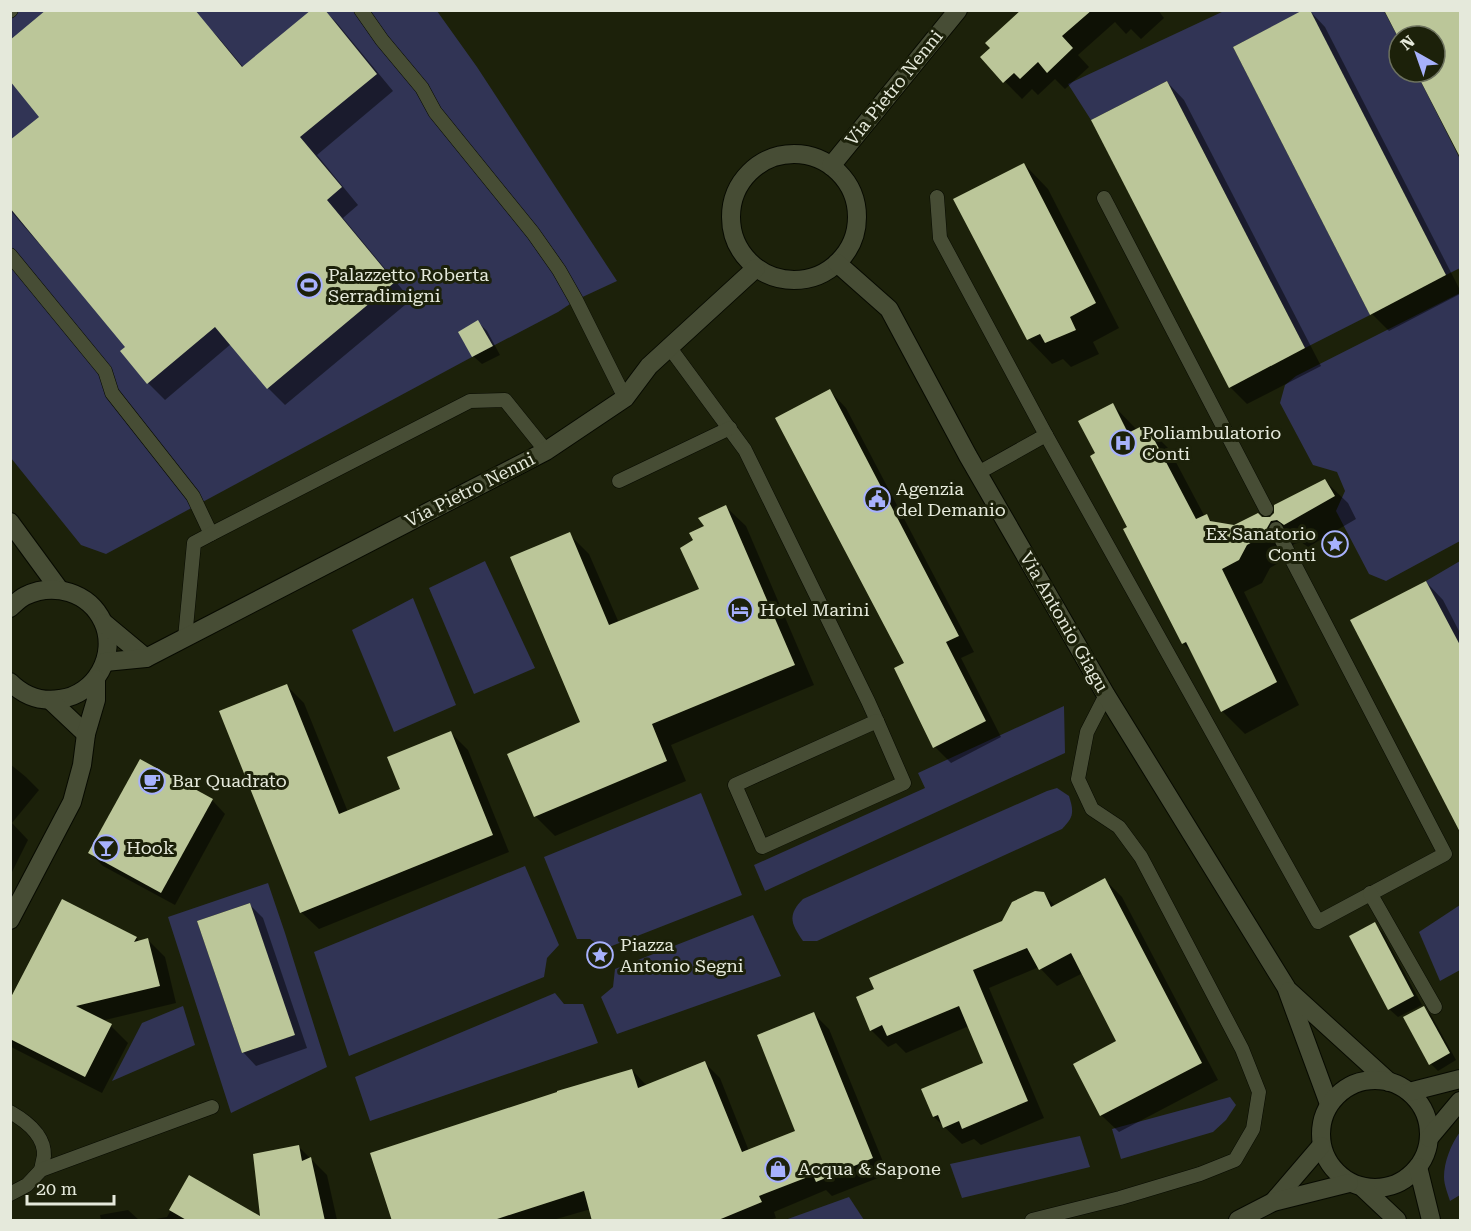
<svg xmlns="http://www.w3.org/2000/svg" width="1471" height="1231" font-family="'Roboto Serif',serif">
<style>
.green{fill:#313455;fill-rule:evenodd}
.shadow{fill:#0007}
.building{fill:#bbc699}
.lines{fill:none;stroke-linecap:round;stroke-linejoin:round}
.lane-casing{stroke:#070a00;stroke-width:15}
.street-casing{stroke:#070a00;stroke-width:20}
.secondary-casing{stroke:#070a00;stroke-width:20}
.lane{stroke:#474d35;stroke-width:14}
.street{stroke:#474d35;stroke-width:18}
.secondary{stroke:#474d35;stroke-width:18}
.labels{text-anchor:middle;stroke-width:6;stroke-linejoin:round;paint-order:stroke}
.street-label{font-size:18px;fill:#e5e9db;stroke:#1c210a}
.poi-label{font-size:18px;fill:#e5e9db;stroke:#1c210a;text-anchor:start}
</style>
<rect width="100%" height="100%" fill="#1c210a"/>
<g class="green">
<path d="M10 11H437L477 67 617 281 576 300 558 312 472 357 106 554 81 545 11 458Z"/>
<path d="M1224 11H1303L1233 47 1370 315 1305 348 1167 81 1091 120 1068 84Z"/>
<path d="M1310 11H1384L1399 39V72H1416L1460 159V268L1446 275Z"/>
<path d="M1460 293V541L1386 581 1369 574 1336 511 1345 491 1337 472 1313 465 1280 403 1285 385 1296 376Z"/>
<path d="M485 561 535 668 474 694 429 588Z"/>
<path d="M1460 561V647L1426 581Z"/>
<path d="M413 598 456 705 394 732 352 630Z"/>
<path d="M1064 706 1065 753 765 891 754 865 925 788 918 773Z"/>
<path d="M1057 788 1069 796C1074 812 1074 817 1062 829L817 941H803C791 924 787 915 803 899L1047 791Z"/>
<path d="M701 793 742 895 604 949 590 939H577L544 857Z"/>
<path d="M525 866 559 945 547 958 544 977 349 1056 314 952Z"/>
<path d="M268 883 285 933 327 1067 231 1113 168 917ZM250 903 294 1035 242 1053 197 921Z"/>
<path d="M1460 905V970L1440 981 1419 932Z"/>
<path d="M753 915 781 976 617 1034 601 997 613 987 615 969Z"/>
<path d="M555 993 564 1004H583L598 1043 370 1121 355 1077Z"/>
<path d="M183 1006 195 1045 112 1081 142 1023Z"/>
<path d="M1230 1097 1236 1105 1226 1120 1213 1132 1121 1159 1112 1129Z"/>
<path d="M1460 1132V1195L1450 1201C1448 1194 1444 1185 1444 1177 1444 1162 1451 1144 1460 1132Z"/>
<path d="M1080 1136 1090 1167 962 1198 950 1164Z"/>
<path d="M849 1197 864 1220H785Z"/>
</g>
<g class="shadow">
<path d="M324 10 336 22 393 91 317 155 358 205 343 218 411 300 285 405 268 388 231 344 165 400 148 383 128 347 10 210V142L201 20 218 37 244 68Z"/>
<path d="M1023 10H1158L1164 18 1141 39 1131 29 1126 34 1115 22 1078 55 1089 67 1065 89 1055 79 1038 95 1032 89 1022 99 982 58Z"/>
<path d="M1309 10 1325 27 1460 290V294L1389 331 1372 314Z"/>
<path d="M1167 82 1184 100 1321 366 1247 404 1230 387Z"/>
<path d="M1024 164 1048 189 1119 328 1093 342 1099 354 1071 367 1063 359 1052 364 1028 339Z"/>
<path d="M478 322 487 331 500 355 482 364 473 356Z"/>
<path d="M830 391 846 408 974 652 961 658 1001 737 951 763 935 747 906 664Z"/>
<path d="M1113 405 1137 430 1146 426 1169 449 1205 517 1206 516 1213 523 1234 527 1261 518 1270 519 1325 481 1348 503 1356 519 1308 547 1301 542 1294 544 1289 552 1290 556 1270 568 1262 583 1244 592 1299 705 1245 734 1222 711 1193 653 1183 643 1129 527 1097 454Z"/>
<path d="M725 506 746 526 814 685 671 745 686 781 555 836 535 816 582 723 569 534 589 554 619 623 701 590 695 541 706 526Z"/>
<path d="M1426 582 1443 600 1460 633V831Z"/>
<path d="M286 685 304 703 348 812 402 790 451 733 468 750 509 852 319 929 301 912Z"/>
<path d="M10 764 26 777 39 790 12 823 28 840 10 876Z"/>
<path d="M212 800 225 814 175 905 103 866 90 853Z"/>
<path d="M1105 880 1122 897 1218 1080 1119 1132 1101 1115 1118 1041 1083 973 1057 986 1039 967 989 988 1044 1118 981 1145 974 1139 962 1144 934 1117 985 1064 969 1026 906 1053 896 1043 888 1047 871 1030 1003 923 1043 893 1055 906Z"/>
<path d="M62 901 136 938 140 942 147 939 165 957 176 1003 101 1021 111 1026 128 1043 102 1093 13 1048 10 1045V1002Z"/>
<path d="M249 904 263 918 307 1048 256 1066 243 1052Z"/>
<path d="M1375 924 1383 933 1422 1005 1398 1017 1389 1009Z"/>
<path d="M1424 1008 1431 1015 1456 1060 1438 1071 1431 1064Z"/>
<path d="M814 1014 829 1029 888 1174 832 1196 826 1190 774 1212 776 1218 769 1220H594L591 1209 553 1220H394L632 1070 647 1086 705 1063 720 1078 749 1151 797 1132Z"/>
<path d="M298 1146 327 1175 337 1220H150L167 1217 190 1177 262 1219Z"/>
<path d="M128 1210 139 1220H101L100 1215Z"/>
</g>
<g class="building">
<path d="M46 10H195L242 67 311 10H325L377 74 300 137 342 187 327 200 395 282 267 389 215 327 147 384 120 351 125 347 10 208V140L39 117 10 81V40Z"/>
<path d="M1021 10H1092L1062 36 1073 48 1047 73 1038 62 1020 79 1014 73 1003 83 980 57 990 48 985 43Z"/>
<path d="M1303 10H1310L1446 275 1370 315 1233 47Z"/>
<path d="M1384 10H1461V159L1416 72H1435V36H1399V39Z"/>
<path d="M1167 81 1305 348 1229 388 1091 120Z"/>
<path d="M1024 163 1096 303 1070 317 1076 330 1045 343 1040 334 1027 340 953 199Z"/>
<path d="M478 320 493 346 472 357 458 332Z"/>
<path d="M830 389 959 636 946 642 986 721 933 748 894 668 904 663 775 418Z"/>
<path d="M1113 403 1128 433 1146 424 1196 519 1207 514 1210 521 1234 525 1258 513 1262 517H1270L1274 513V505L1325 479 1335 496 1284 525 1277 520 1271 521 1267 528 1268 533 1247 545 1239 560 1222 569 1277 682 1221 712 1186 642 1182 644 1123 529 1127 527 1090 456 1095 453 1078 421Z"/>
<path d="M726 505 795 665 652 724 667 761 534 817 507 754 580 722 510 557 570 532 609 625 699 589 680 548 693 540 689 533 704 526 698 518Z"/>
<path d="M1426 581 1461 647V834L1350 620Z"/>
<path d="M287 684 339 814 400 789 387 757 451 731 493 835 300 913 219 711Z"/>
<path d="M140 759 213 799 161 893 88 853Z"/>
<path d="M1105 878 1202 1063 1100 1116 1073 1064 1116 1041 1071 953 1039 970 1027 948 973 970 1028 1101 962 1129 959 1121 943 1128 938 1115 933 1117 921 1089 983 1063 959 1006 887 1036 882 1025 870 1031 856 997 874 989 869 978 1002 921 1012 902 1035 891 1044 892 1051 907Z"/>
<path d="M62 899 137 937 134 942 148 938 160 986 76 1006 112 1024 85 1077 10 1039V999Z"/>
<path d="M250 903 295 1035 242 1053 197 921Z"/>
<path d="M1375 922 1414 996 1388 1010 1349 936Z"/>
<path d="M1424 1006 1450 1053 1429 1065 1403 1017Z"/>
<path d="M814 1012 873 1158 816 1182 813 1175 759 1196 762 1202 716 1221H592L584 1191 491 1221H392L370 1153 557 1092V1091L632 1069 638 1088 705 1061 742 1152 795 1131 757 1035Z"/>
<path d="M299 1145 302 1161 311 1157 325 1221H188L169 1210 189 1175 260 1216 253 1154Z"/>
</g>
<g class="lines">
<g class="lane-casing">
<g id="lane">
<path d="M361 10 382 40 422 88 435 112 533 233 559 270 576 300 625 398"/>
<path d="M10 11 11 10"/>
<path d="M937 197 940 238 1046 435 1318 922 1445 854 1276 529"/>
<path d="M1104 198 1266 509"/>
<path d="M10 255 105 371 112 393 193 496 211 534"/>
<path d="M670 348 745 450 868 701 877 721"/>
<path d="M978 473 1046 435"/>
<path d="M619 481 730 428"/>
<path d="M185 638 194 543 211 534 470 401 505 400 546 451"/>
<path d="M877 721 904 783 762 847 735 785Z"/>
<path d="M1370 893 1435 1007"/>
<path d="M10 1112C26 1121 45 1135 44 1156 43 1160 42 1165 41 1170"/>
<path d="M10 1194 27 1185 41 1170 212 1107"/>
<path d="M1032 1220 1120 1198 1200 1174 1235 1160 1253 1129 1259 1092 1242 1049 1141 857 1119 827 1092 809 1078 779 1087 732 1106 695"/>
</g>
</g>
<g class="street-casing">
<g id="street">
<circle cx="794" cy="217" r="63"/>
<path d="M831 166 958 10"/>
<path d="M837 263 889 309 968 456 1106 695 1286 987 1329 1104"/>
<path d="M10 522 59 589"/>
<path d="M10 608C15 604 19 599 25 596 54 582 89 592 103 622 118 655 95 695 60 699 41 702 24 696 10 682"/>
<path d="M104 623 146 658"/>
<path d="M105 662 146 658 546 451 625 398 649 366 756 268"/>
<path d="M51 701 86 734"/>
<path d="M10 920 72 802 82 765 86 734 96 700V679"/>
<path d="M1289 991 1389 1082"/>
</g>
</g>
<g class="secondary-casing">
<g id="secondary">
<circle cx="1375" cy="1134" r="54"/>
<path d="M1409 1092 1460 1079"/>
<path d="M1429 1138 1460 1101"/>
<path d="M1418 1167 1431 1220"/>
<path d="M1363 1188 1397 1220"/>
<path d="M1273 1202 1321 1146"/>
<path d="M1238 1220 1273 1202 1349 1183"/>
</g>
</g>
<use href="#lane" class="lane"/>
<use href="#street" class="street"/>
<use href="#secondary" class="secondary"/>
</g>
<defs>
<g id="stadium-ring" transform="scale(1.35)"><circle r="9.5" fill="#1c210a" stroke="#a7b1fc" stroke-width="1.5"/><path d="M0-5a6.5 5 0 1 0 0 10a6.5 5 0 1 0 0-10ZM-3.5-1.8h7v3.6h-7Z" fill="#a7b1fc"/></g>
<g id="hospital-ring" transform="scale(1.35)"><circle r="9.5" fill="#1c210a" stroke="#a7b1fc" stroke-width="1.5"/><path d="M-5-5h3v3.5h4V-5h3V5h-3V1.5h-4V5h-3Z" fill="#a7b1fc"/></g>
<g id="civic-ring" transform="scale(1.35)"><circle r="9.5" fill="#1c210a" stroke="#a7b1fc" stroke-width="1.5"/><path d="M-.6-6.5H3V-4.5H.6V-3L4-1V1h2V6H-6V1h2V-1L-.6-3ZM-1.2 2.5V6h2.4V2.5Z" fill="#a7b1fc"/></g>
<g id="sight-ring" transform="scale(1.35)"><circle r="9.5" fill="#1c210a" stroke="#a7b1fc" stroke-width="1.5"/><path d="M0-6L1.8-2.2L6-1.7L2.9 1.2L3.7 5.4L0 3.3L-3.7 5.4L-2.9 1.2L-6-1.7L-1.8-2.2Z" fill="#a7b1fc"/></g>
<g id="hotel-ring" transform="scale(1.35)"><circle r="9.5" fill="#1c210a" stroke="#a7b1fc" stroke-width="1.5"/><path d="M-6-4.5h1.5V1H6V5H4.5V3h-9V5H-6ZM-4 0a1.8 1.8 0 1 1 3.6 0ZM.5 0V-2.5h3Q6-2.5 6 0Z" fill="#a7b1fc"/></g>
<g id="cafe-ring" transform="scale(1.35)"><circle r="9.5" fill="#1c210a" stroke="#a7b1fc" stroke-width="1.5"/><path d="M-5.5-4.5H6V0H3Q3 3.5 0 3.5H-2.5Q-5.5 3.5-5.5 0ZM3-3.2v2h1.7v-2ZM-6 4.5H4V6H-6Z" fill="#a7b1fc"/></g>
<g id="bar-ring" transform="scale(1.35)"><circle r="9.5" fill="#1c210a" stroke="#a7b1fc" stroke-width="1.5"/><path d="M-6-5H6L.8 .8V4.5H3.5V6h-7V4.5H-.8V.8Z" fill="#a7b1fc"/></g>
<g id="shop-ring" transform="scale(1.35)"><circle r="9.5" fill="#1c210a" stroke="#a7b1fc" stroke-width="1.5"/><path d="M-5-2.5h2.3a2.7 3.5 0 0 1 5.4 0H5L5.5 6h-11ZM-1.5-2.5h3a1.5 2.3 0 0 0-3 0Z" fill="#a7b1fc"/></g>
</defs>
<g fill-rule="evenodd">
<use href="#stadium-ring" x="309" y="285"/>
<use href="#hospital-ring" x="1123" y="443"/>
<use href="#civic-ring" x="877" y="499"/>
<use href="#sight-ring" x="1335" y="544"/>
<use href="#hotel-ring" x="740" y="610"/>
<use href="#cafe-ring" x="152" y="781"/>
<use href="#bar-ring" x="106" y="848"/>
<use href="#sight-ring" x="600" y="955"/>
<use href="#shop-ring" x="778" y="1169"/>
</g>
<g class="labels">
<g class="street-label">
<text transform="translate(894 88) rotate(-51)" y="6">Via Pietro Nenni</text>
<text transform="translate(470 490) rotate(-27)" y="6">Via Pietro Nenni</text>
<text transform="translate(1064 622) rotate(60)" y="6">Via Antonio Giagu</text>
</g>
<g class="poi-label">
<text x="328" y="281">Palazzetto Roberta<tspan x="328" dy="21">Serradimigni</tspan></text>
<text x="1142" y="439">Poliambulatorio<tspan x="1142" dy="21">Conti</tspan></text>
<text x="896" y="495">Agenzia<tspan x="896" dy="21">del Demanio</tspan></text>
<text x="1316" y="540" text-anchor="end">Ex Sanatorio<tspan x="1316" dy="21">Conti</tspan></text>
<text x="760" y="616">Hotel Marini</text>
<text x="172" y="787">Bar Quadrato</text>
<text x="126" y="854">Hook</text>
<text x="620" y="951">Piazza<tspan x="620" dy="21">Antonio Segni</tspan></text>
<text x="798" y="1175">Acqua &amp; Sapone</text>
</g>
</g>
<rect width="1471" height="1231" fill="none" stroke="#e5e9db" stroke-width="24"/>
<g transform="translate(1417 54) rotate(320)"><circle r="28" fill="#1c210a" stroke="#6c715e" stroke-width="1.5"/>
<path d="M0-4.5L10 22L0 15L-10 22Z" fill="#a7b1fc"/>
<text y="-9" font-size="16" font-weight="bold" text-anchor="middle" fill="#e5e9db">N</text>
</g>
<path d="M27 1195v9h87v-9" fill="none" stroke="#e5e9db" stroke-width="3"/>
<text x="36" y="1195" font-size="18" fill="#e5e9db" stroke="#1c210a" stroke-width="4.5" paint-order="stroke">20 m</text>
</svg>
